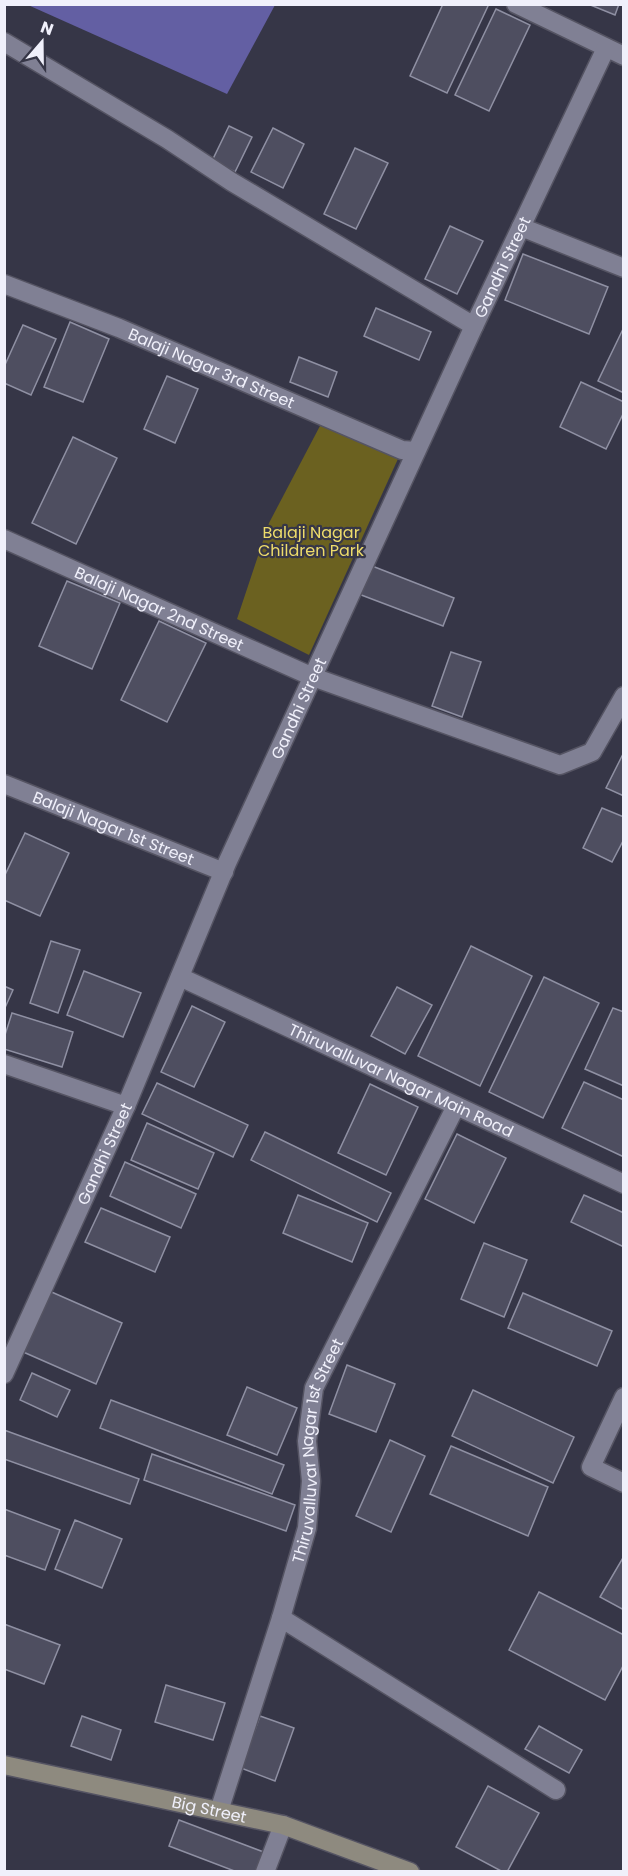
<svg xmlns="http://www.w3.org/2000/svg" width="628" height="1876" font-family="Poppins,sans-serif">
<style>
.green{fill:#6b6120}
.water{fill:#635fa3}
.building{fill:#4e4e60;stroke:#8f90a3;stroke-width:1.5}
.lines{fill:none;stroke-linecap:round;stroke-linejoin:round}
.street-casing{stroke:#555463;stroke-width:21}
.secondary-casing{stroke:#555463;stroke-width:21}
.street{stroke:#808094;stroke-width:18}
.secondary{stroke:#8e8a7f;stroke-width:18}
.labels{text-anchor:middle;stroke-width:4.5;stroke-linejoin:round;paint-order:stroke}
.street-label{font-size:16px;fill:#f0f0fb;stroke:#363647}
.park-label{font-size:16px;fill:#eedc6b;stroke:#363647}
</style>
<rect width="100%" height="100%" fill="#363647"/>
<path class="green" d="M321 424 402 450 309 655 237 619 269 523Z"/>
<path class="water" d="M28 5H275L227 94Z"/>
<g class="building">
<path d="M443 4H485L488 6 447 93 410 76Z"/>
<path d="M588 4H619L615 15Z"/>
<path d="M496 9 530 25 489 111 455 95Z"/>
<path d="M229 126 252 137 235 172 212 161Z"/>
<path d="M273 128 304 144 283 188 251 172Z"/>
<path d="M355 148 388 163 356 229 324 214Z"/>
<path d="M450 226 483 241 457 294 425 279Z"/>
<path d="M523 254 608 287 589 334 505 300Z"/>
<path d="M376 308 431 332 419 360 364 336Z"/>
<path d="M70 322 109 339 83 402 44 387Z"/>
<path d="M23 325 56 339 31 395 4 383V367Z"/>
<path d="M624 327V393L598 381Z"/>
<path d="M299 357 337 372 328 397 290 382Z"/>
<path d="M167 376 198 389 175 443 144 429Z"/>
<path d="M581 382 624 402V412L606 449 560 427Z"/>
<path d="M73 437 117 458 76 544 32 523Z"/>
<path d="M367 564 454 598 443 626 356 593Z"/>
<path d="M67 581 120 603 92 669 39 646Z"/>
<path d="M159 621 206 643 167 722 121 700Z"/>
<path d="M451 652 481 662 462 717 432 706Z"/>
<path d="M624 752V796L606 788Z"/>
<path d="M602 808 624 817V839L612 862 583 848Z"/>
<path d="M25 833 69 853 40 916 4 900V877Z"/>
<path d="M51 941 80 950 58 1013 30 1003Z"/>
<path d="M471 946 532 976 480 1086 418 1056Z"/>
<path d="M84 971 141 993 123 1037 67 1015Z"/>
<path d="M544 977 599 1003 543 1118 489 1092Z"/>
<path d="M4 986 13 990 4 1010Z"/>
<path d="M397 987 432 1005 405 1054 371 1036Z"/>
<path d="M192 1006 225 1022 194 1087 161 1072Z"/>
<path d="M613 1008 624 1012V1086L585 1069Z"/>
<path d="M12 1013 73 1032 62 1067 4 1049V1038Z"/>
<path d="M584 1082 624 1100V1157L562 1128Z"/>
<path d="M157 1083 248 1125 233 1157 142 1114Z"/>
<path d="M370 1084 418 1107 386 1175 338 1153Z"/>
<path d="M147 1123 214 1153 198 1189 131 1160Z"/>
<path d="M265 1132 391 1193 377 1222 251 1160Z"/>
<path d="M457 1134 506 1158 474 1223 425 1199Z"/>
<path d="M125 1162 196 1194 181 1228 110 1196Z"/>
<path d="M298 1195 368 1223 352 1262 283 1233Z"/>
<path d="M584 1195 624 1213V1247L571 1222Z"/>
<path d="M101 1208 170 1237 155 1272 85 1242Z"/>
<path d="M484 1243 527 1260 504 1317 461 1299Z"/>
<path d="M47 1290 122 1323 96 1384 21 1351Z"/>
<path d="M523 1293 612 1331 597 1366 508 1328Z"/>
<path d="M347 1365 395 1384 376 1432 329 1414Z"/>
<path d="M32 1373 70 1390 57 1417 20 1400Z"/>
<path d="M247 1387 297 1408 277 1455 227 1435Z"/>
<path d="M473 1390 574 1437 553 1483 452 1436Z"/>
<path d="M111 1400 284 1465 272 1494 100 1428Z"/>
<path d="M4 1430 139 1479 130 1504 4 1459Z"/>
<path d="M390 1440 425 1456 391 1532 356 1516Z"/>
<path d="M451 1446 548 1487 528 1536 430 1494Z"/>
<path d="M152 1454 295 1505 286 1531 144 1480Z"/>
<path d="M4 1509 60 1530 45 1570 4 1555Z"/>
<path d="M75 1520 122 1539 102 1588 55 1569Z"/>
<path d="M624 1556V1610L600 1597Z"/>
<path d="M539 1592 624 1635V1664L605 1700 509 1650Z"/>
<path d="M4 1624 60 1645 44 1684 4 1669Z"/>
<path d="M166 1685 225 1703 213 1740 155 1722Z"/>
<path d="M82 1716 121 1730 111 1760 71 1746Z"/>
<path d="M260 1716 294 1728 275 1781 241 1768Z"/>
<path d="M539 1726 582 1750 569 1773 525 1749Z"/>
<path d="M488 1786 539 1813 507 1872H503L456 1847Z"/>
<path d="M179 1820 269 1854 263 1872H237L169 1846Z"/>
</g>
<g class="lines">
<g class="street-casing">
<g id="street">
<path d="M516 4 624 56"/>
<path d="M4 42 167 139 232 182 474 326"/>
<path d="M521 227 624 268"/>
<path id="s1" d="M4 284 119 328 402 450 416 451"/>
<path id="s2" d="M4 539 313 677 560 765 592 752 624 696"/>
<path id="s3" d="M4 784 224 872"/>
<path id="s4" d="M180 977 624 1184"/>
<path d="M4 1064 126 1106"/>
<path id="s5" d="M4 1374 126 1106 227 863 474 326 606 48"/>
<path d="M624 1397 591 1467 624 1483"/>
<path d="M281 1618 556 1790"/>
<path id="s6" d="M219 1811 281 1618 307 1528 311 1481 307 1441 314 1388 456 1106"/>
<path d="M265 1872 283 1825"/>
</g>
</g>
<g class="secondary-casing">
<g id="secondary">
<path id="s7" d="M4 1765 283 1825 410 1872"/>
</g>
</g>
<use href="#street" class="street"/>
<use href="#secondary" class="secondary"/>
</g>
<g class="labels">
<g class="street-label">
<text dy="6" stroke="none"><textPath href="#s5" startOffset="1214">Gandhi Street</textPath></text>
<text dy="6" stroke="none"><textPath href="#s1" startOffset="224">Balaji Nagar 3rd Street</textPath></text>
<text dy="6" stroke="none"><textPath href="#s2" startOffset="170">Balaji Nagar 2nd Street</textPath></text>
<text dy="6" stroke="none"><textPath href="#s5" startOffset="728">Gandhi Street</textPath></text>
<text dy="6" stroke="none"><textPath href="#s3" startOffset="118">Balaji Nagar 1st Street</textPath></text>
<text dy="6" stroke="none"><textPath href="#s4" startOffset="244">Thiruvalluvar Nagar Main Road</textPath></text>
<text dy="6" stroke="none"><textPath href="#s5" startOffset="242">Gandhi Street</textPath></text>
<text dy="6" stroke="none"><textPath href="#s6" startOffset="376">Thiruvalluvar Nagar 1st Street</textPath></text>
<text dy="6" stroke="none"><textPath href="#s7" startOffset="210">Big Street</textPath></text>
</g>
<g class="park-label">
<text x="311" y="538">Balaji Nagar<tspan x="311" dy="18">Children Park</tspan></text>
</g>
</g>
<rect width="628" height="1876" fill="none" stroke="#f0f0fb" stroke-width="12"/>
<g transform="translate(42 42) rotate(20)" stroke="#363647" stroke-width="4.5" paint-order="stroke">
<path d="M0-4.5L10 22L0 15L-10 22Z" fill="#f0f0fb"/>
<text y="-9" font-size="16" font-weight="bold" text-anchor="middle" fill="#f0f0fb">N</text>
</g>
</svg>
